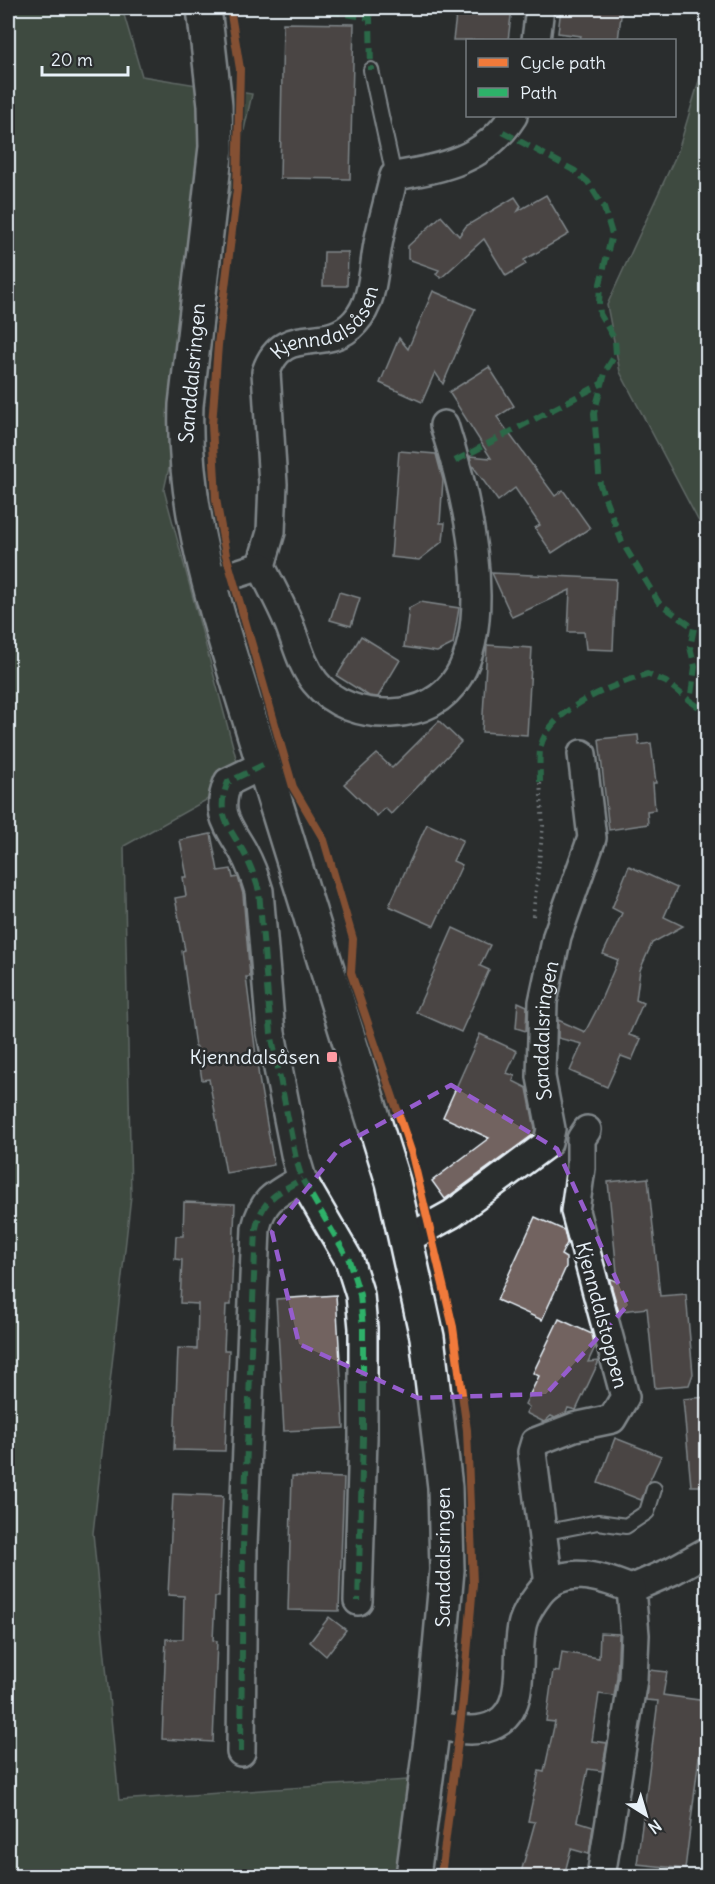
<svg xmlns="http://www.w3.org/2000/svg" width="715" height="1884" font-family="Delius,sans-serif">
<style>
.green{fill:#596d58;stroke:#a0afa8;stroke-width:1.5}
.building{fill:#726461;stroke:#e8f1f8;stroke-width:1.5}
.lines{fill:none;stroke-linecap:round;stroke-linejoin:round}
.lane-casing{stroke:#e8f1f8;stroke-width:18}
.street-casing{stroke:#e8f1f8;stroke-width:32}
.secondary-casing{stroke:#e8f1f8;stroke-width:38}
.path{stroke:#e8f1f8;stroke-width:4;stroke-dasharray:1.5 4.5;stroke-linecap:butt}
.lane{stroke:#2a2d2e;stroke-width:14}
.street{stroke:#2a2d2e;stroke-width:27}
.secondary{stroke:#2a2d2e;stroke-width:33}
.quiet{stroke:#2db169;stroke-width:6;stroke-dasharray:12 6;stroke-linecap:butt}
.cycleway-casing{stroke:#2a2d2e;stroke-width:11}
.cycleway{stroke:#f17a3a;stroke-width:8}
.marked{fill:none;stroke:#965dcd;stroke-width:4.5;stroke-dasharray:12 8;stroke-linejoin:round}
.poi-dot{fill:#ff9aa2;stroke:#2a2d2e;stroke-width:2}
.labels{text-anchor:middle;stroke-width:5;stroke-linejoin:round;paint-order:stroke}
.street-label{font-size:20px;fill:#e8f1f8;stroke:#2a2d2e}
.poi-label{font-size:20px;fill:#e8f1f8;stroke:#2a2d2e;text-anchor:end}
</style>
<rect width="100%" height="100%" fill="#2a2d2e"/>
<filter id="ink" filterUnits="userSpaceOnUse"><feTurbulence type="fractalNoise" baseFrequency=".0167" numOctaves="2"/><feDisplacementMap in="SourceGraphic" scale="12" xChannelSelector="R" yChannelSelector="G"/><feConvolveMatrix kernelMatrix="1 2 1 2 8 2 1 2 1" color-interpolation-filters="sRGB"/></filter>
<g filter="url(#ink)">
<g class="green">
<path d="M8 8H122L142 76 252 94 164 490 242 780 124 846 131 1196 93 1533 119 1800 407 1780 402 1876H8Z"/>
<path d="M707 54V537L620 372 607 305 678 151Z"/>
</g>
<g class="building">
<path d="M457 8H512L508 40H453Z"/>
<path d="M561 8H622L618 40H580L581 36 558 33Z"/>
<path d="M283 23 354 24 350 179 280 178Z"/>
<path d="M546 195 569 234 524 260 526 264 506 276 484 239 441 278 436 274 439 270 408 259V246L441 216 459 236 466 226 515 197 521 206 518 211Z"/>
<path d="M324 252H348L347 286H323Z"/>
<path d="M433 291 475 309 443 384 435 372 422 402 380 383 399 338 408 349Z"/>
<path d="M489 367 514 406 497 417 555 496 563 490 590 528 552 553 535 528 540 525 515 488 498 501 472 465 470 456 491 458 449 392Z"/>
<path d="M399 451 436 454 443 480 440 523H445L443 541 419 560 391 557Z"/>
<path d="M492 573 616 579 613 650 586 649 584 632H568L570 590 512 617Z"/>
<path d="M339 592 360 598 351 626 330 620Z"/>
<path d="M420 602 459 608 453 644 437 652 404 647 409 608Z"/>
<path d="M361 636 400 660 378 697 369 696 337 676Z"/>
<path d="M487 645 532 648 527 735 482 732Z"/>
<path d="M439 721 461 742 391 814 385 808 377 816 344 784 377 754 392 768Z"/>
<path d="M638 735 639 745 651 743 656 783H653L655 810 647 811 648 824 609 830 599 739Z"/>
<path d="M427 824 463 840 453 861 462 865 434 926 389 906Z"/>
<path d="M211 834 218 871 231 869 233 878 238 877 243 894 250 977H246L259 1078 274 1165 226 1173 209 1079 202 1080 197 1047H195L182 951 185 950 175 898 186 896 183 877H187L180 840Z"/>
<path d="M629 866 677 888 664 917 683 926 652 943 640 970 636 1000 643 1003 629 1035 641 1039 632 1060 621 1056 607 1087 570 1071 582 1044 558 1038V1020L585 1032 596 1011 618 960 603 954 622 913 612 908Z"/>
<path d="M453 928 490 945 480 966 489 970 461 1032 416 1012Z"/>
<path d="M518 1002 527 1006 526 1031 516 1028Z"/>
<path d="M480 1034 517 1051 507 1073 515 1076 513 1081 527 1088 535 1129 534 1134 445 1199 432 1181 489 1138 443 1117Z"/>
<path d="M648 1178 660 1296 686 1294 693 1374 689 1385 655 1388 647 1308 622 1311 620 1316 609 1278 618 1282 608 1182Z"/>
<path d="M184 1202 235 1204 231 1305H226L224 1350H229L225 1451 174 1450 178 1348 197 1349 198 1304 180 1303 182 1260 175 1259 176 1236H183Z"/>
<path d="M535 1217 564 1230 567 1243 561 1255 566 1258V1267L542 1320 497 1300Z"/>
<path d="M336 1295 344 1428 284 1431 276 1299Z"/>
<path d="M559 1319 592 1334 595 1347 588 1362 599 1361 576 1410 568 1408 566 1413 555 1418 551 1416 544 1422 526 1413 529 1407 525 1404 539 1376 533 1373Z"/>
<path d="M708 1397V1486H691L683 1399Z"/>
<path d="M615 1438 661 1456 641 1500 598 1483Z"/>
<path d="M292 1476 344 1478 339 1611 288 1610Z"/>
<path d="M173 1494 223 1496 219 1597H215L213 1640 217 1641 213 1742 162 1739 166 1639H183L184 1596 168 1595Z"/>
<path d="M329 1617 346 1630 326 1656 310 1642Z"/>
<path d="M600 1633 619 1634 617 1677 614 1696 599 1694 592 1741 607 1743 602 1771 588 1769 577 1821 593 1826 589 1854 571 1849 564 1876H520L535 1822 528 1821 539 1771 544 1772 555 1722 546 1721 553 1671 559 1672 562 1652 599 1658Z"/>
<path d="M649 1670 667 1672 663 1695 706 1701 685 1869 637 1864 658 1701 646 1700Z"/>
</g>
<g class="lines">
<g class="lane-casing">
<g id="lane">
<path d="M371 70 394 176"/>
<path d="M542 1533 598 1522 626 1526 647 1512 654 1489"/>
</g>
</g>
<g class="street-casing">
<g id="street">
<path d="M536 40 540 8"/>
<path id="s1" d="M261 566 271 532 273 484 266 372C283 321 326 355 355 322 374 302 373 269 378 244 382 221 389 199 394 176 442 169 486 159 513 116"/>
<path d="M208 583 261 566C270 585 281 604 289 624 297 644 301 664 315 682 333 705 363 714 391 713 523 708 468 500 444 425"/>
<path d="M263 765 228 782C215 813 228 825 243 851 250 864 255 877 259 891L271 1033 296 1159 302 1179 349 1260 360 1295 363 1328V1438L358 1601"/>
<path id="s2" d="M407 1239 452 1214 548 1143 551 1129 541 1077 543 1002 557 936 592 838 582 754"/>
<path d="M549 1584 532 1452 535 1442 574 1427 612 1419 625 1397 575 1211 581 1168V1139L587 1130"/>
<path d="M631 1589 672 1571 708 1551"/>
<path d="M433 1725C453 1728 477 1735 496 1724 529 1706 514 1653 523 1622 526 1612 533 1602 539 1594 562 1563 602 1577 631 1589L635 1635 633 1679 601 1876"/>
<path d="M241 1752 243 1546 256 1228C263 1198 276 1194 302 1179"/>
</g>
</g>
<g class="secondary-casing">
<path id="secondary" d="M204 8 215 105 216 147 186 405C183 489 203 566 227 646L393 1182 427 1337 445 1487 447 1570 433 1725 413 1876"/>
</g>
<path class="path" d="M533 916 543 826 540 782"/>
<use href="#lane" class="lane"/>
<use href="#street" class="street"/>
<use href="#secondary" class="secondary"/>
<g class="quiet">
<path d="M311 8 370 18 371 70"/>
<path d="M503 132 575 171 588 182 604 208 612 234 600 284 599 304 600 314 615 340 616 354 606 370 594 413 600 485 622 542 659 603 694 628 690 647 695 667 690 701 708 713"/>
<path d="M455 461 603 383"/>
<path d="M263 765 228 782C215 813 228 825 243 851 250 864 255 877 259 891L271 1033 296 1159 302 1179 349 1260 360 1295 363 1328V1438L358 1601"/>
<path d="M540 782C540 772 539 760 540 750 546 709 614 685 647 674L666 682 690 701"/>
<path d="M241 1752 243 1546 256 1228C263 1198 276 1194 302 1179"/>
</g>
<g class="cycleway-casing">
<path id="cycleway" d="M230 8 240 69 237 189 218 345 212 425 216 499 226 555 293 787 324 840 353 939 351 973 412 1154 453 1327 467 1430 473 1584 463 1701 441 1876"/>
</g>
<use href="#cycleway" class="cycleway"/>
</g>
</g>
<path d="M0 0H715V1884H0ZM451 1085 557 1149 628 1305 546 1394 418 1398 299 1344 272 1232 342 1145Z" fill="#2a2d2e" fill-opacity=".55" fill-rule="evenodd"/>
<path class="marked" d="M451 1085 557 1149 628 1305 546 1394 418 1398 299 1344 272 1232 342 1145Z"/>
<rect class="poi-dot" x="326" y="1051" width="12" height="12" rx="3"/>
<g class="labels">
<g class="street-label">
<text dy="7" stroke="none"><textPath href="#s1" startOffset="279">Kjenndalsåsen</textPath></text>
<text transform="translate(192 373) rotate(-85)" y="7">Sanddalsringen</text>
<text dy="7" stroke="none"><textPath href="#s2" startOffset="285">Sanddalsringen</textPath></text>
<text transform="translate(602 1315) rotate(75)" y="7">Kjenndalstoppen</text>
<text transform="translate(443 1557) rotate(-90)" y="7">Sanddalsringen</text>
</g>
<g class="poi-label">
<text x="320" y="1064">Kjenndalsåsen</text>
</g>
</g>
<rect width="715" height="1884" fill="none" stroke="#2a2d2e" stroke-width="30"/>
<rect x="15" y="15" width="685" height="1854" fill="none" stroke="#e8f1f8" stroke-width="2" filter="url(#ink)"/>
<rect x="466" y="39" width="210" height="78" fill="#2a2d2e" stroke="#767b7f" stroke-width="1.5"/>
<rect x="478" y="58" width="30" height="9" fill="#f17a3a" stroke="#767b7f" stroke-width="1.5"/>
<text x="520" y="69" font-size="18" fill="#e8f1f8">Cycle path</text>
<rect x="478" y="88" width="30" height="9" fill="#2db169" stroke="#767b7f" stroke-width="1.5"/>
<text x="520" y="99" font-size="18" fill="#e8f1f8">Path</text>
<g transform="translate(646 1815) rotate(143)" stroke="#2a2d2e" stroke-width="4.5" paint-order="stroke">
<path d="M0-4.5L10 22L0 15L-10 22Z" fill="#e8f1f8"/>
<text y="-9" font-size="16" font-weight="bold" text-anchor="middle" fill="#e8f1f8">N</text>
</g>
<path d="M42 66v9h86v-9" fill="none" stroke="#e8f1f8" stroke-width="3"/>
<text x="51" y="66" font-size="18" fill="#e8f1f8" stroke="#2a2d2e" stroke-width="4.5" paint-order="stroke">20 m</text>
</svg>
